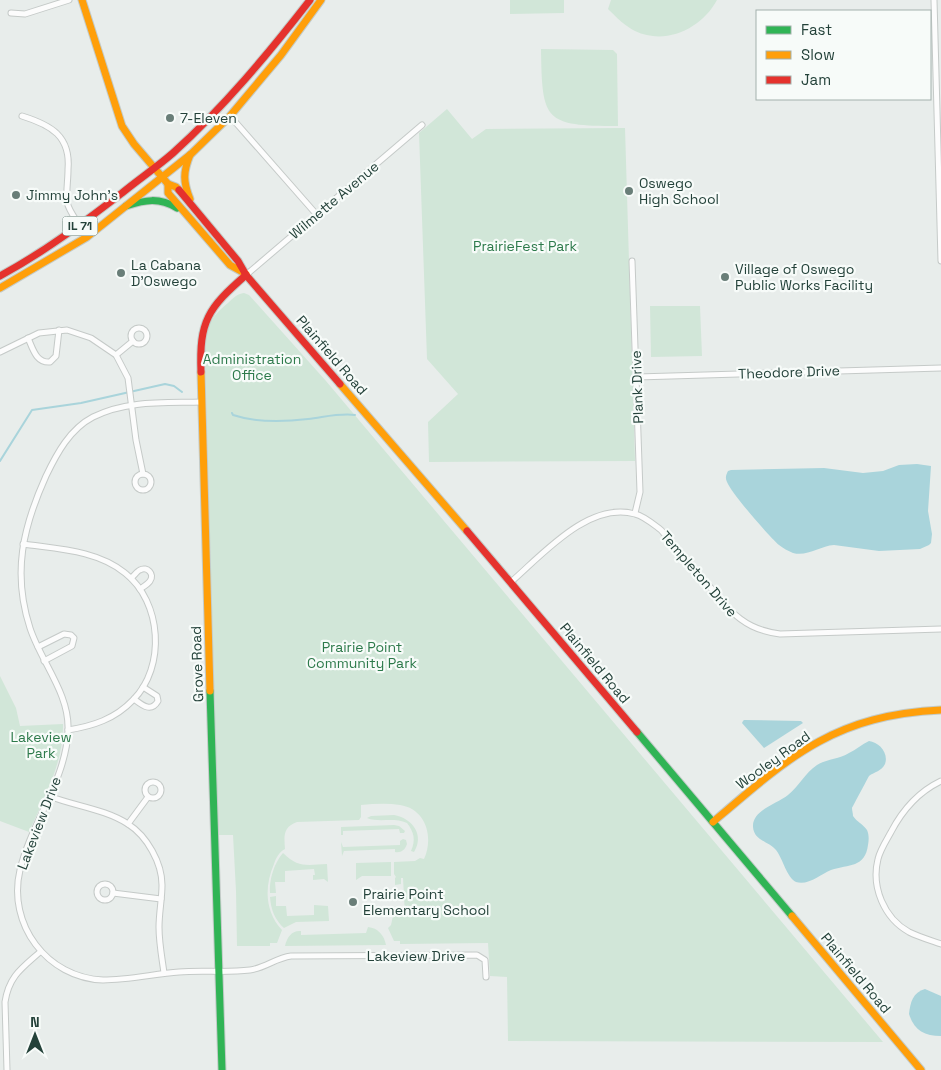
<svg xmlns="http://www.w3.org/2000/svg" width="941" height="1070" font-family="'Space Grotesk',sans-serif">
<style>
.green{fill:#d1e6d8}
.water{fill:#a9d4db}
.lines{fill:none;stroke-linecap:round;stroke-linejoin:round}
.stream{stroke:#a9d4db;stroke-width:2}
.street-casing{stroke:#c5cac8;stroke-width:7}
.fast-casing{stroke:#c3cbc8;stroke-width:9}
.slow-casing{stroke:#c3cbc8;stroke-width:9}
.jam-casing{stroke:#c3cbc8;stroke-width:9}
.street{stroke:#fcfcfc;stroke-width:5}
.fast{stroke:#30b455;stroke-width:7}
.slow{stroke:#ff9f0a;stroke-width:7}
.jam{stroke:#e5322d;stroke-width:7}
.poi-dot{fill:#697e78;stroke:#f7fbf9;stroke-width:2}
.labels{text-anchor:middle;stroke-width:4.5;stroke-linejoin:round;paint-order:stroke}
.shield{fill:#f7fbf9;stroke:#637a73;stroke-width:1}
.shield-label{font-size:12px;font-weight:bold;fill:#24423a}
.poi-label{font-size:14px;fill:#24423a;stroke:#f7fbf9;text-anchor:start}
.street-label{font-size:14px;fill:#24423a;stroke:#f7fbf9}
.park-label{font-size:14px;fill:#2d7a4b;stroke:#f7fbf9}
</style>
<rect width="100%" height="100%" fill="#e8edeb"/>
<g class="green">
<path d="M510 0H564V13L510 14Z"/>
<path d="M611 0H717C702 28 666 46 635 31 625 26 616 17 608 9Z"/>
<path d="M541 49 613 50 617 54 618 126C544 126 542 121 541 49Z"/>
<path d="M447 109 472 139 486 129 625 128 635 461 429 462 428 422 458 394 427 359 419 133Z"/>
<path d="M244 293 249 295 326 381 883 1042 508 1041 507 977 490 976 488 943 400 944V941H394L388 928 391 925 393 916 396 915V908H402V915H405L403 878H401V884L395 885V878L396 877 394 874V862L415 861 420 858 424 859C434 837 426 809 400 805 387 803 374 804 361 805V817L359 820 297 822C283 827 284 836 285 849 279 852 276 858 274 864 264 887 265 912 282 930L277 943H270V946H237L236 891 233 835H218L205 350C207 327 209 318 228 303 233 298 237 294 244 293Z"/>
<path d="M650 306H700L702 356 651 357Z"/>
<path d="M0 676 16 708 20 726 63 724C64 762 44 798 29 832L0 821Z"/>
<path d="M394 815C412 818 425 835 414 852L411 851C416 840 414 832 407 823 394 817 379 823 367 818L371 816Z"/>
<path d="M394 825 399 826 405 831 404 833H400L399 829 343 831V835H341V827Z"/>
<path d="M403 839 406 840 407 844C405 850 401 853 395 852V849L344 851 342 856 341 842 343 847 400 845V841Z"/>
<path d="M283 853C298 868 307 865 327 864L328 882 324 879 313 880V875H315L314 869 285 871V882H275L276 893H270C269 880 274 863 283 853Z"/>
<path d="M391 862V876H362L356 880V863Z"/>
<path d="M276 896V906H286L287 916 314 915V905L328 906 329 921 296 922 284 928C275 920 271 910 270 897Z"/>
<path d="M368 927C378 928 384 935 386 945L285 946C287 937 292 930 301 931V935L366 933Z"/>
</g>
<g class="water">
<path d="M917 464 931 466 928 511 932 534 931 543 929 545 920 549 879 551 834 545C820 546 807 557 793 553 788 551 783 548 779 545 768 535 732 494 727 482 725 478 726 475 728 471L731 470 824 468 863 473 883 471 899 465Z"/>
<path d="M744 720 801 721 803 723 764 748 742 723 743 721Z"/>
<path d="M869 741C879 742 889 753 885 764 882 771 874 772 869 776 868 778 853 806 852 808 852 811 853 813 853 816 857 822 863 824 867 830 869 834 869 840 868 845 865 868 849 864 831 870 821 874 808 886 796 882 787 878 783 859 776 850 769 841 754 841 753 827 752 810 777 804 788 795 799 786 805 773 817 765 827 759 839 759 849 753 856 750 862 744 869 741Z"/>
<path d="M925 989 941 996V1036C924 1036 914 1030 909 1014 910 1003 913 992 925 989Z"/>
</g>
<g class="lines">
<g class="stream">
<path d="M232 413 233 415C257 423 283 422 308 419 325 417 339 413 355 415"/>
<path d="M0 461 32 410 81 403 165 384 174 386 182 392"/>
</g>
<g class="street-casing">
<g id="street">
<path d="M934 0 941 261"/>
<path d="M11 13 25 14 69 0"/>
<path d="M22 116C51 125 71 136 68 170 68 180 66 192 67 202 69 211 75 218 80 226"/>
<path d="M230 116 317 215"/>
<path d="M632 261 640 492 635 513"/>
<path d="M246 275 422 125"/>
<circle cx="139" cy="336" r="8"/>
<path d="M28 338C33 349 36 363 50 362L56 356 59 330"/>
<path d="M0 352 39 333 67 330 91 338 116 355 128 378 136 440 143 474"/>
<path d="M116 355 133 341"/>
<path d="M637 377 941 368"/>
<path d="M201 402C164 403 127 400 93 417 70 429 57 453 46 476 23 527 12 573 30 628 41 662 70 694 68 731 66 780 31 823 20 870 7 924 47 978 103 980 128 980 154 974 179 972 202 970 227 973 250 970 265 968 276 958 291 956L477 955 485 960 486 977"/>
<circle cx="143" cy="482" r="8"/>
<path d="M23 544C57 549 97 550 125 573 162 602 166 667 133 700 115 719 93 726 68 730"/>
<path d="M131 578C134 576 137 571 140 570 147 566 155 574 150 581 148 584 143 587 140 589"/>
<path d="M511 582C543 554 589 501 635 514 644 516 653 524 661 530L729 609C744 624 758 631 780 634L941 629"/>
<path d="M38 647 64 634 71 635 74 638 72 646 44 661"/>
<path d="M134 699C142 705 151 713 158 701L157 696 143 687"/>
<path d="M941 781C918 792 903 809 891 832 886 841 880 850 878 859 871 887 884 918 909 932 919 937 930 940 941 944"/>
<circle cx="153" cy="790" r="8"/>
<path d="M49 796C74 806 105 809 128 824 147 836 162 863 162 885 162 899 159 913 159 927 159 943 162 958 164 973"/>
<path d="M128 824 148 797"/>
<circle cx="105" cy="892" r="8"/>
<path d="M113 893 161 899"/>
<path d="M7 1070 5 1002C9 976 22 968 40 952"/>
</g>
</g>
<g class="fast-casing">
<g id="fast">
<path d="M126 206C145 200 159 197 177 208"/>
<path d="M210 691 222 1070"/>
<path d="M637 732 792 916"/>
</g>
</g>
<g class="slow-casing">
<g id="slow">
<path d="M82 0 122 126 134 144 168 184 176 187 179 190"/>
<path d="M190 155C183 172 183 182 190 199"/>
<path d="M168 184V193L230 265 246 274"/>
<path d="M0 288 87 237 191 154 230 116 281 55 321 0"/>
<path d="M201 372 210 691"/>
<path d="M340 384 467 531"/>
<path d="M713 822C790 756 835 715 941 710"/>
<path d="M792 916 921 1070"/>
</g>
</g>
<g class="jam-casing">
<g id="jam">
<path d="M179 190 238 261 246 275 340 384"/>
<path d="M0 276C44 252 83 223 122 193 139 179 157 167 173 153 224 107 268 54 310 0"/>
<path d="M201 372C199 321 208 308 246 275"/>
<path d="M467 531 637 732"/>
</g>
</g>
<use href="#street" class="street"/>
<use href="#fast" class="fast"/>
<use href="#slow" class="slow"/>
<use href="#jam" class="jam"/>
</g>
<g class="poi-dot">
<circle cx="170" cy="118" r="5"/>
<circle cx="629" cy="191" r="5"/>
<circle cx="16" cy="195" r="5"/>
<circle cx="121" cy="273" r="5"/>
<circle cx="725" cy="277" r="5"/>
<circle cx="353" cy="902" r="5"/>
</g>
<g class="labels">
<rect class="shield" x="62.5" y="216.5" width="35" height="19" rx="4"/>
<g class="shield-label">
<text x="80" y="230">IL 71</text>
</g>
<g class="poi-label">
<text x="180" y="123">7-Eleven</text>
<text x="639" y="188">Oswego<tspan x="639" dy="16">High School</tspan></text>
<text x="26" y="200">Jimmy John's</text>
<text x="131" y="270">La Cabana<tspan x="131" dy="16">D'Oswego</tspan></text>
<text x="735" y="274">Village of Oswego<tspan x="735" dy="16">Public Works Facility</tspan></text>
<text x="363" y="899">Prairie Point<tspan x="363" dy="16">Elementary School</tspan></text>
</g>
<g class="street-label">
<text transform="translate(334 200) rotate(-40)" y="5">Wilmette Avenue</text>
<text transform="translate(332 355) rotate(49)" y="5">Plainfield Road</text>
<text transform="translate(789 372) rotate(-2)" y="5">Theodore Drive</text>
<text transform="translate(637 387) rotate(-92)" y="5">Plank Drive</text>
<text transform="translate(699 574) rotate(49)" y="5">Templeton Drive</text>
<text transform="translate(595 663) rotate(50)" y="5">Plainfield Road</text>
<text transform="translate(197 664) rotate(-92)" y="5">Grove Road</text>
<text transform="translate(773 760) rotate(-36)" y="5">Wooley Road</text>
<text transform="translate(39 823) rotate(-69)" y="5">Lakeview Drive</text>
<text x="416" y="961">Lakeview Drive</text>
<text transform="translate(856 973) rotate(50)" y="5">Plainfield Road</text>
</g>
<g class="park-label">
<text x="525" y="251">PrairieFest Park</text>
<text x="252" y="364">Administration<tspan x="252" dy="16">Office</tspan></text>
<text x="362" y="652">Prairie Point<tspan x="362" dy="16">Community Park</tspan></text>
<text x="41" y="742">Lakeview<tspan x="41" dy="16">Park</tspan></text>
</g>
</g>
<rect x="756" y="10" width="175" height="90" fill="#f7fbf9" stroke="#a3b1ad"/>
<rect x="766" y="26" width="25" height="8" fill="#30b455" stroke="#a3b1ad"/>
<text x="801" y="35" font-size="15" fill="#24423a">Fast</text>
<rect x="766" y="51" width="25" height="8" fill="#ff9f0a" stroke="#a3b1ad"/>
<text x="801" y="60" font-size="15" fill="#24423a">Slow</text>
<rect x="766" y="76" width="25" height="8" fill="#e5322d" stroke="#a3b1ad"/>
<text x="801" y="85" font-size="15" fill="#24423a">Jam</text>
<g transform="translate(35 1035)" stroke="#f7fbf9" stroke-width="4" paint-order="stroke">
<path d="M0-4L9 19L0 12L-9 19Z" fill="#24423a"/>
<text y="-8" font-size="14" font-weight="bold" text-anchor="middle" fill="#24423a">N</text>
</g>
</svg>
